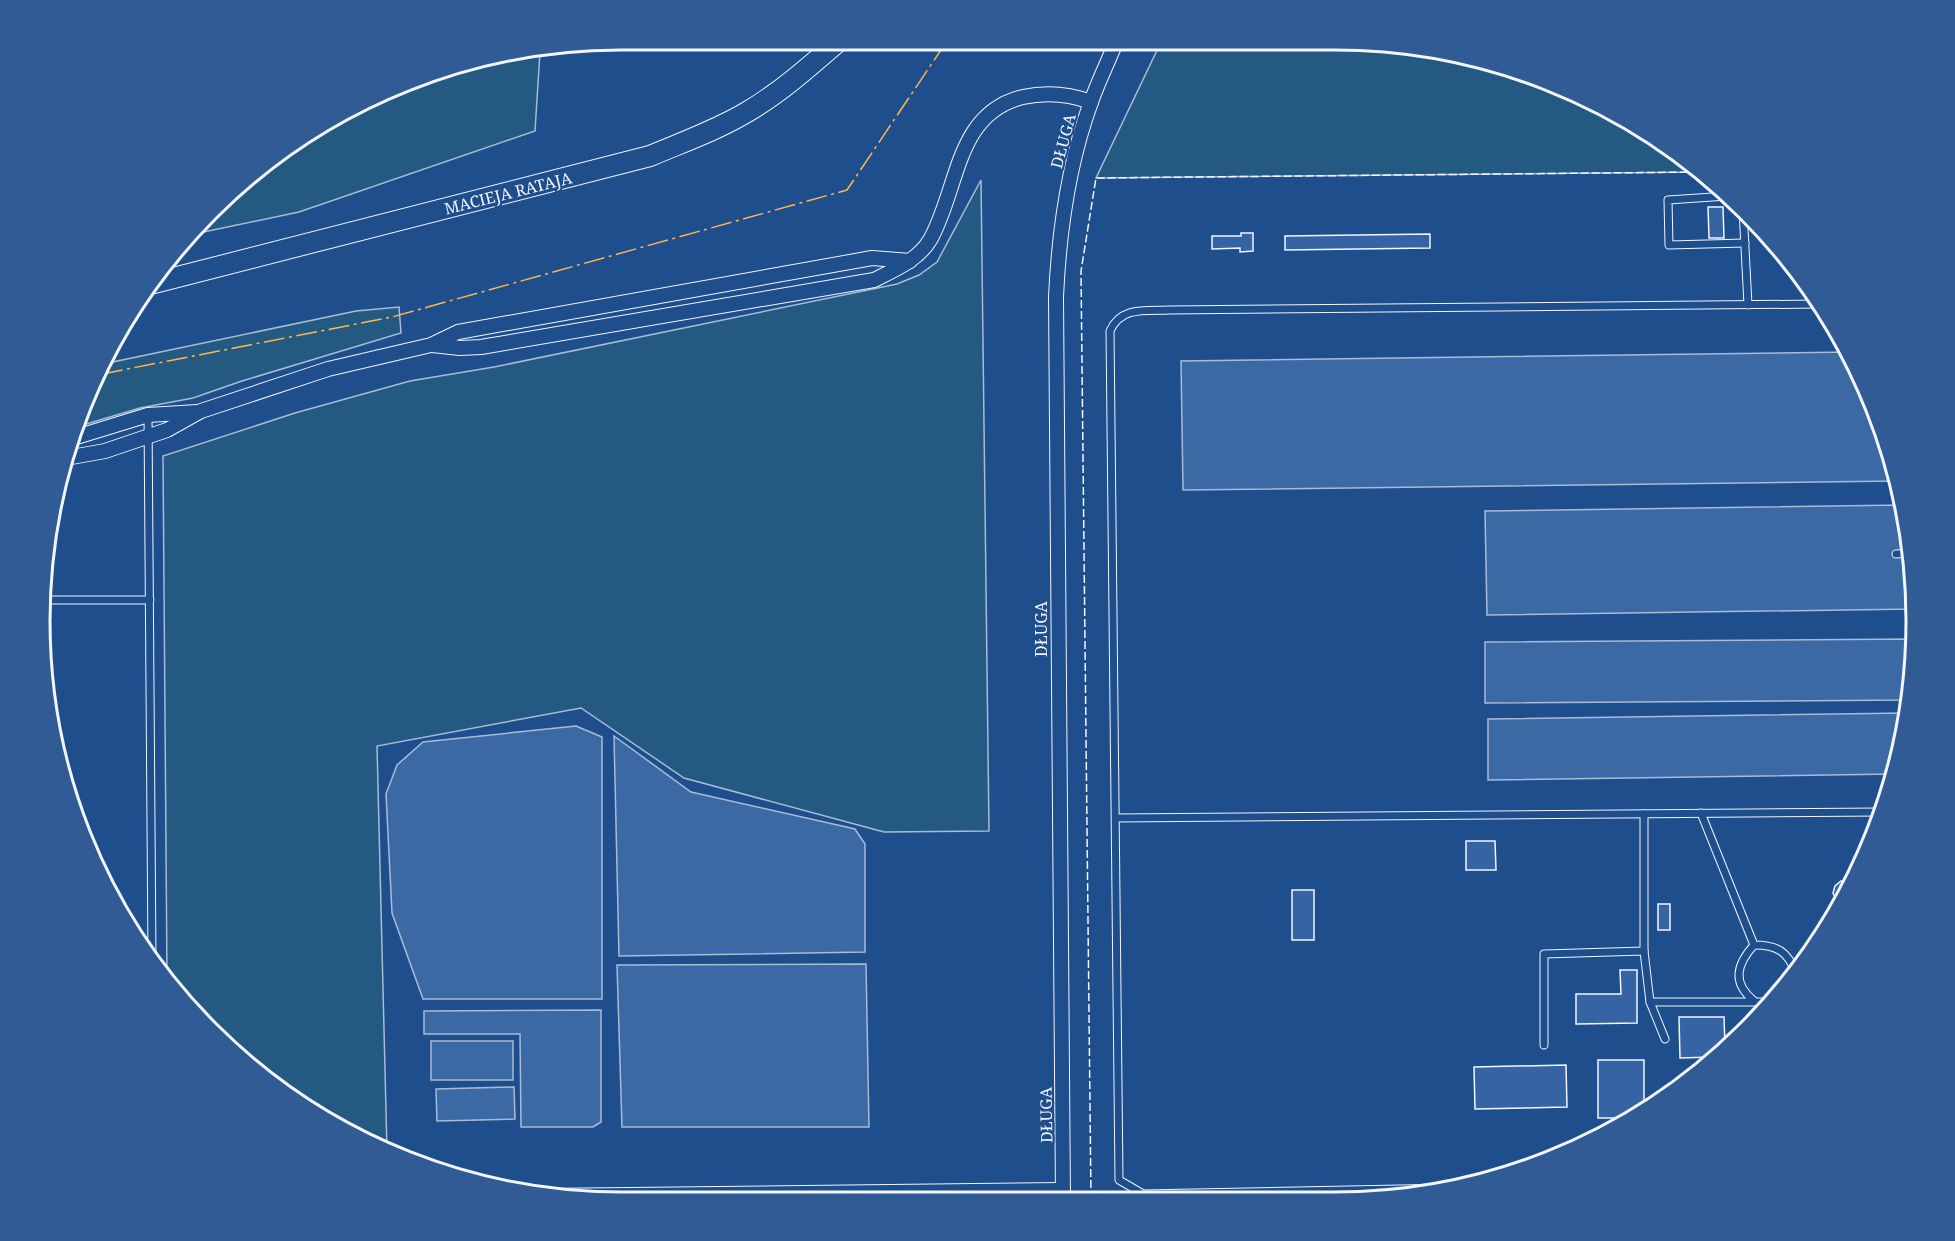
<svg xmlns="http://www.w3.org/2000/svg" width="1955" height="1241" font-family="'Noto Serif',serif">
<style>
.green{fill:#245a82;stroke:#a8bbd7;stroke-width:1.5}
.water{fill:#3b69a3;stroke:#a8bbd7;stroke-width:1.5}
.building{fill:#3563a3;stroke:#f2f6ff;stroke-width:1.5}
.lines{fill:none;stroke-linecap:round;stroke-linejoin:round}
.service-casing{stroke:#f2f6ff;stroke-width:9}
.minor-casing{stroke:#f2f6ff;stroke-width:16}
.secondary-casing{stroke:#f2f6ff;stroke-width:22}
.service{stroke:#1f4e8c;stroke-width:7}
.minor{stroke:#1f4e8c;stroke-width:14}
.secondary{stroke:#1f4e8c;stroke-width:20}
.fence{stroke:#f2f6ff;stroke-width:1.5;stroke-dasharray:8 3;stroke-linecap:butt}
.power{stroke:#ffb74d;stroke-width:1.5;stroke-dasharray:21 4.5 3 4.5;stroke-linecap:butt}
.labels{text-anchor:middle;stroke-width:4.5;stroke-linejoin:round;paint-order:stroke}
.street-label{font-size:16px;fill:#f2f6ff;stroke:#1f4e8c}
.rim{fill:none;stroke:#f2f6ff;stroke-width:3}
</style>
<rect width="100%" height="100%" fill="#1f4e8c"/>
<g class="green">
<path d="M1161 42 1410 44 1557 83 1689 159 1702 172 1096 178Z"/>
<path d="M540 52 535 131 299 212 194 234 297 137 434 70Z"/>
<path d="M981 180 989 831 884 832 684 778 581 708 377 746 387 1151 266 1082 167 976 163 456 295 413 410 381 494 367 897 284 919 275 937 262Z"/>
<path d="M399 307 401 333 242 381 193 398 140 408 73 428 108 363 356 311Z"/>
</g>
<g class="water">
<path d="M1848 352 1885 434 1896 481 1183 490 1181 361Z"/>
<path d="M1902 505 1911 545 1913 609 1487 615 1485 511Z"/>
<path d="M1914 639 1915 659 1908 700 1485 703V642Z"/>
<path d="M1906 713 1895 774 1488 780V719Z"/>
<path d="M576 726 602 737V999H423L392 913 386 794 397 765 423 742Z"/>
<path d="M614 736 691 792 855 829 865 844V952L619 956Z"/>
<path d="M866 964 869 1127H622L617 965Z"/>
<path d="M601 1010V1122L593 1127H521L520 1034H424V1011Z"/>
<rect x="431" y="1041" width="82" height="39"/>
<path d="M514 1087 515 1119 437 1121 436 1089Z"/>
</g>
<g class="building">
<path d="M1708 207H1723L1724 238H1709Z"/>
<path d="M1241 233H1253V251L1240 252V248L1212 249V236H1241Z"/>
<path d="M1430 234V248L1285 250V236Z"/>
<path d="M1466 841H1495L1496 870H1466Z"/>
<path d="M1841 881H1849L1853 883 1840 903 1836 900 1833 893 1835 886Z"/>
<rect x="1292" y="890" width="22" height="50"/>
<rect x="1658" y="904" width="12" height="26"/>
<path d="M1620 970H1637V1023L1576 1024V994H1621Z"/>
<path d="M1679 1017H1724L1725 1046 1713 1057 1680 1058Z"/>
<path d="M1598 1060H1644V1109L1630 1118H1598Z"/>
<path d="M1566 1065 1567 1107 1475 1109 1474 1067Z"/>
</g>
<g class="lines">
<g class="service-casing">
<g id="service">
<path d="M1727 196 1668 200 1669 245 1745 243"/>
<path d="M1743 210 1748 305"/>
<path d="M148 415 152 960"/>
<path d="M1896 554 1911 553"/>
<path d="M42 600H150"/>
<path d="M1701 813 1754 945C1777 945 1788 951 1796 974"/>
<path d="M1644 814V951"/>
<path d="M1116 818 1881 812"/>
<path d="M1754 1001C1732 983 1736 965 1754 945"/>
<path d="M1665 1039 1650 1002H1769"/>
<path d="M1544 1045V954L1644 951 1650 1002"/>
<path d="M1452 1188 1143 1194 1119 1180 1110 331C1121 306 1146 311 1169 310L1820 304"/>
</g>
</g>
<g class="minor-casing">
<g id="minor">
<path d="M432 345 460 348 481 347 874 280C894 270 918 260 930 240 959 189 955 113 1023 97 1046 92 1069 94 1091 102"/>
<path d="M69 441 73 438 148 415 197 412"/>
<path d="M66 458 105 451 167 430 201 411 328 369 431 345 458 332 872 258 910 261"/>
<path d="M539 1196 1063 1190"/>
<path d="M1063 1199 1056 297C1059 230 1068 165 1091 102 1098 82 1108 62 1116 42"/>
</g>
</g>
<g class="secondary-casing">
<path id="secondary" d="M150 284 650 156C683 142 717 130 747 112 781 92 810 66 840 40"/>
</g>
<use href="#service" class="service"/>
<use href="#minor" class="minor"/>
<use href="#secondary" class="secondary"/>
<path class="fence" d="M1091 1199 1081 271 1096 178 1702 172"/>
<path class="power" d="M102 374 392 317 847 190 947 41"/>
</g>
<g class="labels">
<g class="street-label">
<text transform="translate(1063 141) rotate(-75)" y="6">DŁUGA</text>
<text transform="translate(508 193) rotate(-14)" y="6">MACIEJA RATAJA</text>
<text transform="translate(1041 629) rotate(-90)" y="6">DŁUGA</text>
<text transform="translate(1046 1115) rotate(-91)" y="6">DŁUGA</text>
</g>
</g>
<path d="M0 0H1955V1241H0ZM621 50H1335A571 571 0 0 1 1906 621V621A571 571 0 0 1 1335 1192H621A571 571 0 0 1 50 621V621A571 571 0 0 1 621 50Z" fill="#305b95" fill-rule="evenodd"/>
<path class="rim" d="M621 50H1335A571 571 0 0 1 1906 621V621A571 571 0 0 1 1335 1192H621A571 571 0 0 1 50 621V621A571 571 0 0 1 621 50Z"/>
</svg>
